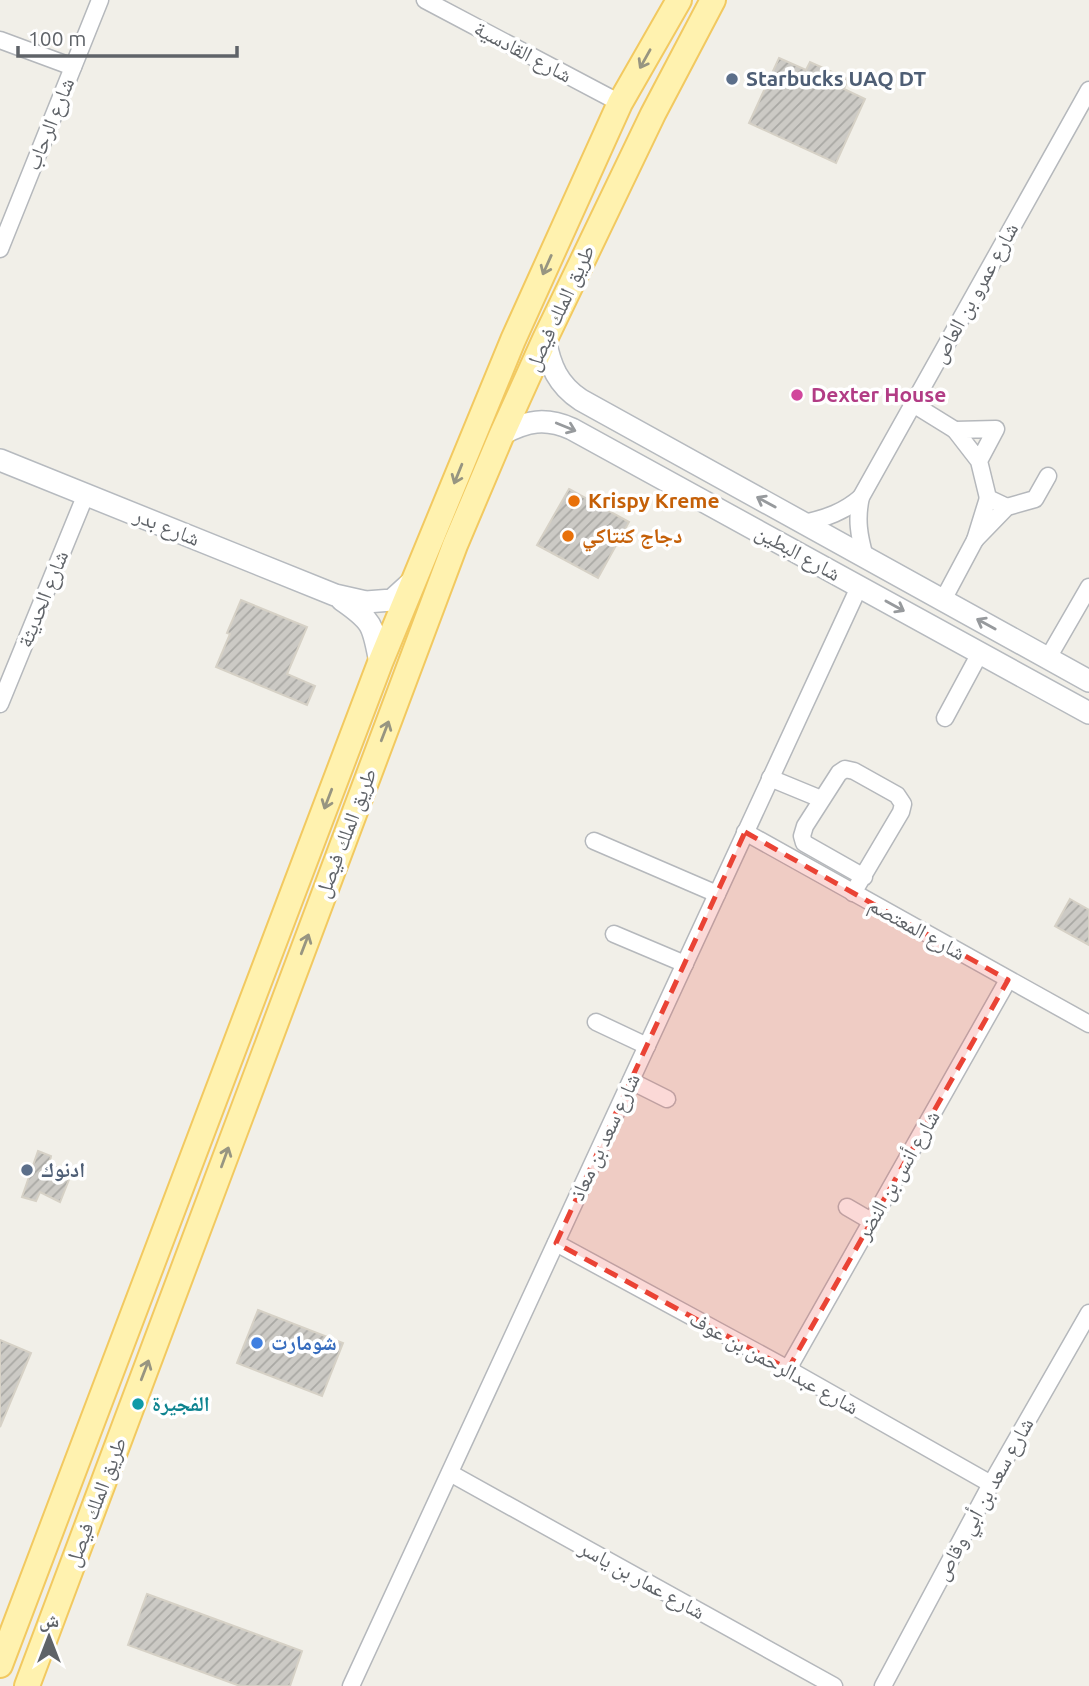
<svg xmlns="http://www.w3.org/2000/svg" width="1089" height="1686" font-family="Ubuntu,'Noto Naskh Arabic',sans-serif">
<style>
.building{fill:url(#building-hatch);stroke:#d6d1c6;stroke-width:2}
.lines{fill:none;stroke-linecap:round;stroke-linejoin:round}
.street-casing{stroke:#b5b8bc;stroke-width:19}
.secondary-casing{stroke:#b6babf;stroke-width:24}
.primary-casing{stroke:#f2c960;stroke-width:28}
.street{stroke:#fff;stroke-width:16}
.secondary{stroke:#fff;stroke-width:21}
.primary{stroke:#fff2af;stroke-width:24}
.oneway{stroke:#979581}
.oneway2{stroke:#979a9d}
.marked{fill:#ea4335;fill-opacity:0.2;stroke:#ea4335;stroke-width:5;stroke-dasharray:14 9;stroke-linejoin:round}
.service-dot{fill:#5c6f8a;stroke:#fff;stroke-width:2.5}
.hotel-dot{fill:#d1479c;stroke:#fff;stroke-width:2.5}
.food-dot{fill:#e8710a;stroke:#fff;stroke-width:2.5}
.shop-dot{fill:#3f7fe0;stroke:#fff;stroke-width:2.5}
.culture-dot{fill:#0f9aa8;stroke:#fff;stroke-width:2.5}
.labels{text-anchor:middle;stroke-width:7;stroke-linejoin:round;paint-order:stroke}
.street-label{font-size:21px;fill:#5f6368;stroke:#fff}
.service-label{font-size:21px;font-weight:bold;fill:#4e5e75;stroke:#fff;text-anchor:start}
.hotel-label{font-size:21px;font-weight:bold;fill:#b23c85;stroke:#fff;text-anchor:start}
.food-label{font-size:21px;font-weight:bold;fill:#c56008;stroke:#fff;text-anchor:start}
.shop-label{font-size:21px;font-weight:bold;fill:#366cbe;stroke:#fff;text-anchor:start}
.culture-label{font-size:21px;font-weight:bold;fill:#0d838f;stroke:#fff;text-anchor:start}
</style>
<defs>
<pattern id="building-hatch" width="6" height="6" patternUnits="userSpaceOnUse" patternTransform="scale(1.75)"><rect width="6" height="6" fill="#cccac5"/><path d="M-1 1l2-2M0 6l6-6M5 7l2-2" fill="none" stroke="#a9a8a4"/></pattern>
</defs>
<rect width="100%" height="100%" fill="#f1efe8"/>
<g class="building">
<path d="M779 58 806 70 810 62 848 79 844 89 865 99 836 163 749 123Z"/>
<path d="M569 489 629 522 598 578 537 545Z"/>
<path d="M241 600 307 627 287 674 315 686 307 705 216 667 230 634 227 633Z"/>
<path d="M1070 899 1089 910V945L1055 926Z"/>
<path d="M38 1151 51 1156 49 1165 72 1172 60 1202 40 1192 36 1201 22 1197Z"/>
<path d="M258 1310 343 1343 322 1396 237 1363Z"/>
<path d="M0 1340 31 1353 0 1427Z"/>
<path d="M147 1594 302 1651 290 1686H240L128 1645Z"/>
</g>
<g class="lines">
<g class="street-casing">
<g id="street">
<path d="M425 0 620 103"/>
<path d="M0 40 73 67"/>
<path d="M0 249 100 0"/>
<path d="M913 404 955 430"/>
<path d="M979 461 996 429 955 430 979 461 988 498 1007 507"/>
<path d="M988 498 975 540 1007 507 1035 499 1048 476"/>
<path d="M804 523C826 518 844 512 861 497"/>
<path d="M865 557C859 536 856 519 861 497L1089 90"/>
<path d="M943 600 975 540"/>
<path d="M1048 658 1089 587"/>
<path d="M0 704 86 494"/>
<path d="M945 718 980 653"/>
<path d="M770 778 821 799"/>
<path d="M745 832 1089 1024"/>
<path d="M594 841 717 894"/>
<path d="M853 893 901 812 903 804 897 795 854 771 845 769 839 773 805 826 802 836 804 843 864 877"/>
<path d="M614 934 685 964"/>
<path d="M596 1022 647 1046"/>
<path d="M631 1081 667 1099"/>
<path d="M847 1207 871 1221"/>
<path d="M556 1243 788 1369 991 1484"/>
<path d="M788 1369 1008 980"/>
<path d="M450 1473 834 1686"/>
<path d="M351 1686 859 587"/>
<path d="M883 1686 991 1484 1089 1313"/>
</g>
</g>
<g class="secondary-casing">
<g id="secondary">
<path d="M545 339C550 366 558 385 581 400L1089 681"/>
<path d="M502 434C527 421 545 417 572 429L1089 713"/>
<path d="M0 460 335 595 366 602 392 600 414 580"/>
<path d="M342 600C374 622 373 626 380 663"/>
</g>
</g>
<g class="primary-casing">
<g id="primary">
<path d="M0 1665 380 663 513 340 620 103 679 0"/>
<path d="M27 1686 455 545 502 434 545 339 653 114 713 0"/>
</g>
</g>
<use href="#street" class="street"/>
<use href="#secondary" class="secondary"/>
<use href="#primary" class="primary"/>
</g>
<defs><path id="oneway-shaft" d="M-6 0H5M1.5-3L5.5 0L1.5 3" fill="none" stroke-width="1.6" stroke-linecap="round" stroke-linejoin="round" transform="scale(1.75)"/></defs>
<g class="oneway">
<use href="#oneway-shaft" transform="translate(645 59) rotate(119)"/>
<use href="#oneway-shaft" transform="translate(547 265) rotate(114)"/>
<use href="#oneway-shaft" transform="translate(458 474) rotate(112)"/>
<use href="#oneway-shaft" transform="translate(385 731) rotate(-69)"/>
<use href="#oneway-shaft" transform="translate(328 799) rotate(111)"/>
<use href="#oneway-shaft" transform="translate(305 944) rotate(-69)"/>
<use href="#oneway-shaft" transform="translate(225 1157) rotate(-70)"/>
<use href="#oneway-shaft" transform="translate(145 1370) rotate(-69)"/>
</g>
<g class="oneway2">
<use href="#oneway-shaft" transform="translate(566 427) rotate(22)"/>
<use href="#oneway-shaft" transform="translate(766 502) rotate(-151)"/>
<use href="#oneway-shaft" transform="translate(895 606) rotate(29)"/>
<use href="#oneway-shaft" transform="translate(986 624) rotate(-151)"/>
</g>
<path class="marked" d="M745 832 1008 980 788 1369 556 1243Z"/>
<g class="service-dot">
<circle cx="732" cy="79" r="7"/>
<circle cx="27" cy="1170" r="7"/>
</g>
<circle class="hotel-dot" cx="797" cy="395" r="7"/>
<g class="food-dot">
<circle cx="574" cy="501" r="7"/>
<circle cx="568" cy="536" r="7"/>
</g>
<circle class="shop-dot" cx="257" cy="1343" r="7"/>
<circle class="culture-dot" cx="138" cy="1404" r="7"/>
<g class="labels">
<g class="street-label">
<text transform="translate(523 52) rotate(28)" y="7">شارع القادسية</text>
<text transform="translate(50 124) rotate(-68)" y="7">شارع الرحاب</text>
<text transform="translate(975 293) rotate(-61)" y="7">شارع عمرو بن العاص</text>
<text transform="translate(560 308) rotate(-65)" y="7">طريق الملك فيصل</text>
<text transform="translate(167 527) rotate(22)" y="7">شارع بدر</text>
<text transform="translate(798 553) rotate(29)" y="7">شارع البطين</text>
<text transform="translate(43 599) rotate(-68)" y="7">شارع الحديثة</text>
<text transform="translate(346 833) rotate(-69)" y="7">طريق الملك فيصل</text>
<text transform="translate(917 929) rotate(29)" y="7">شارع المعتصم</text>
<text transform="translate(605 1137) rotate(-65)" y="7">شارع سعد بن معاذ</text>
<text transform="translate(898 1175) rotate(-60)" y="7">شارع أنس بن النضر</text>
<text transform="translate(774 1363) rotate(29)" y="7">شارع عبدالرحمن بن عوف</text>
<text transform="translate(984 1499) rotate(-61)" y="7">شارع سعد بن أبي وقاص</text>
<text transform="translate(96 1502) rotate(-69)" y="7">طريق الملك فيصل</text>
<text transform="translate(642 1580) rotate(29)" y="7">شارع عمار بن ياسر</text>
</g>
<g class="service-label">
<text x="746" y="86">Starbucks UAQ DT</text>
<text x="41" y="1177">ادنوك</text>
</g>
<g class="hotel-label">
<text x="811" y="402">Dexter House</text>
</g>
<g class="food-label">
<text x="588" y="508">Krispy Kreme</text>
<text x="582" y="543">دجاج كنتاكي</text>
</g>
<g class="shop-label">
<text x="271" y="1350">شومارت</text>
</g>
<g class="culture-label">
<text x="152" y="1411">الفجيرة</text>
</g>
</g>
<g transform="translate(49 1637)" stroke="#ffffff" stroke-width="5" paint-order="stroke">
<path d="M0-5L12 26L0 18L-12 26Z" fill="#5f6368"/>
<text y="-10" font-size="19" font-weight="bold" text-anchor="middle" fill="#5f6368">ش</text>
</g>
<path d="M18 46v10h219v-10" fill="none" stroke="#5f6368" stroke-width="3.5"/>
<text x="28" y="46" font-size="21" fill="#5f6368" stroke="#ffffff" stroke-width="5" paint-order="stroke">100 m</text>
</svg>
